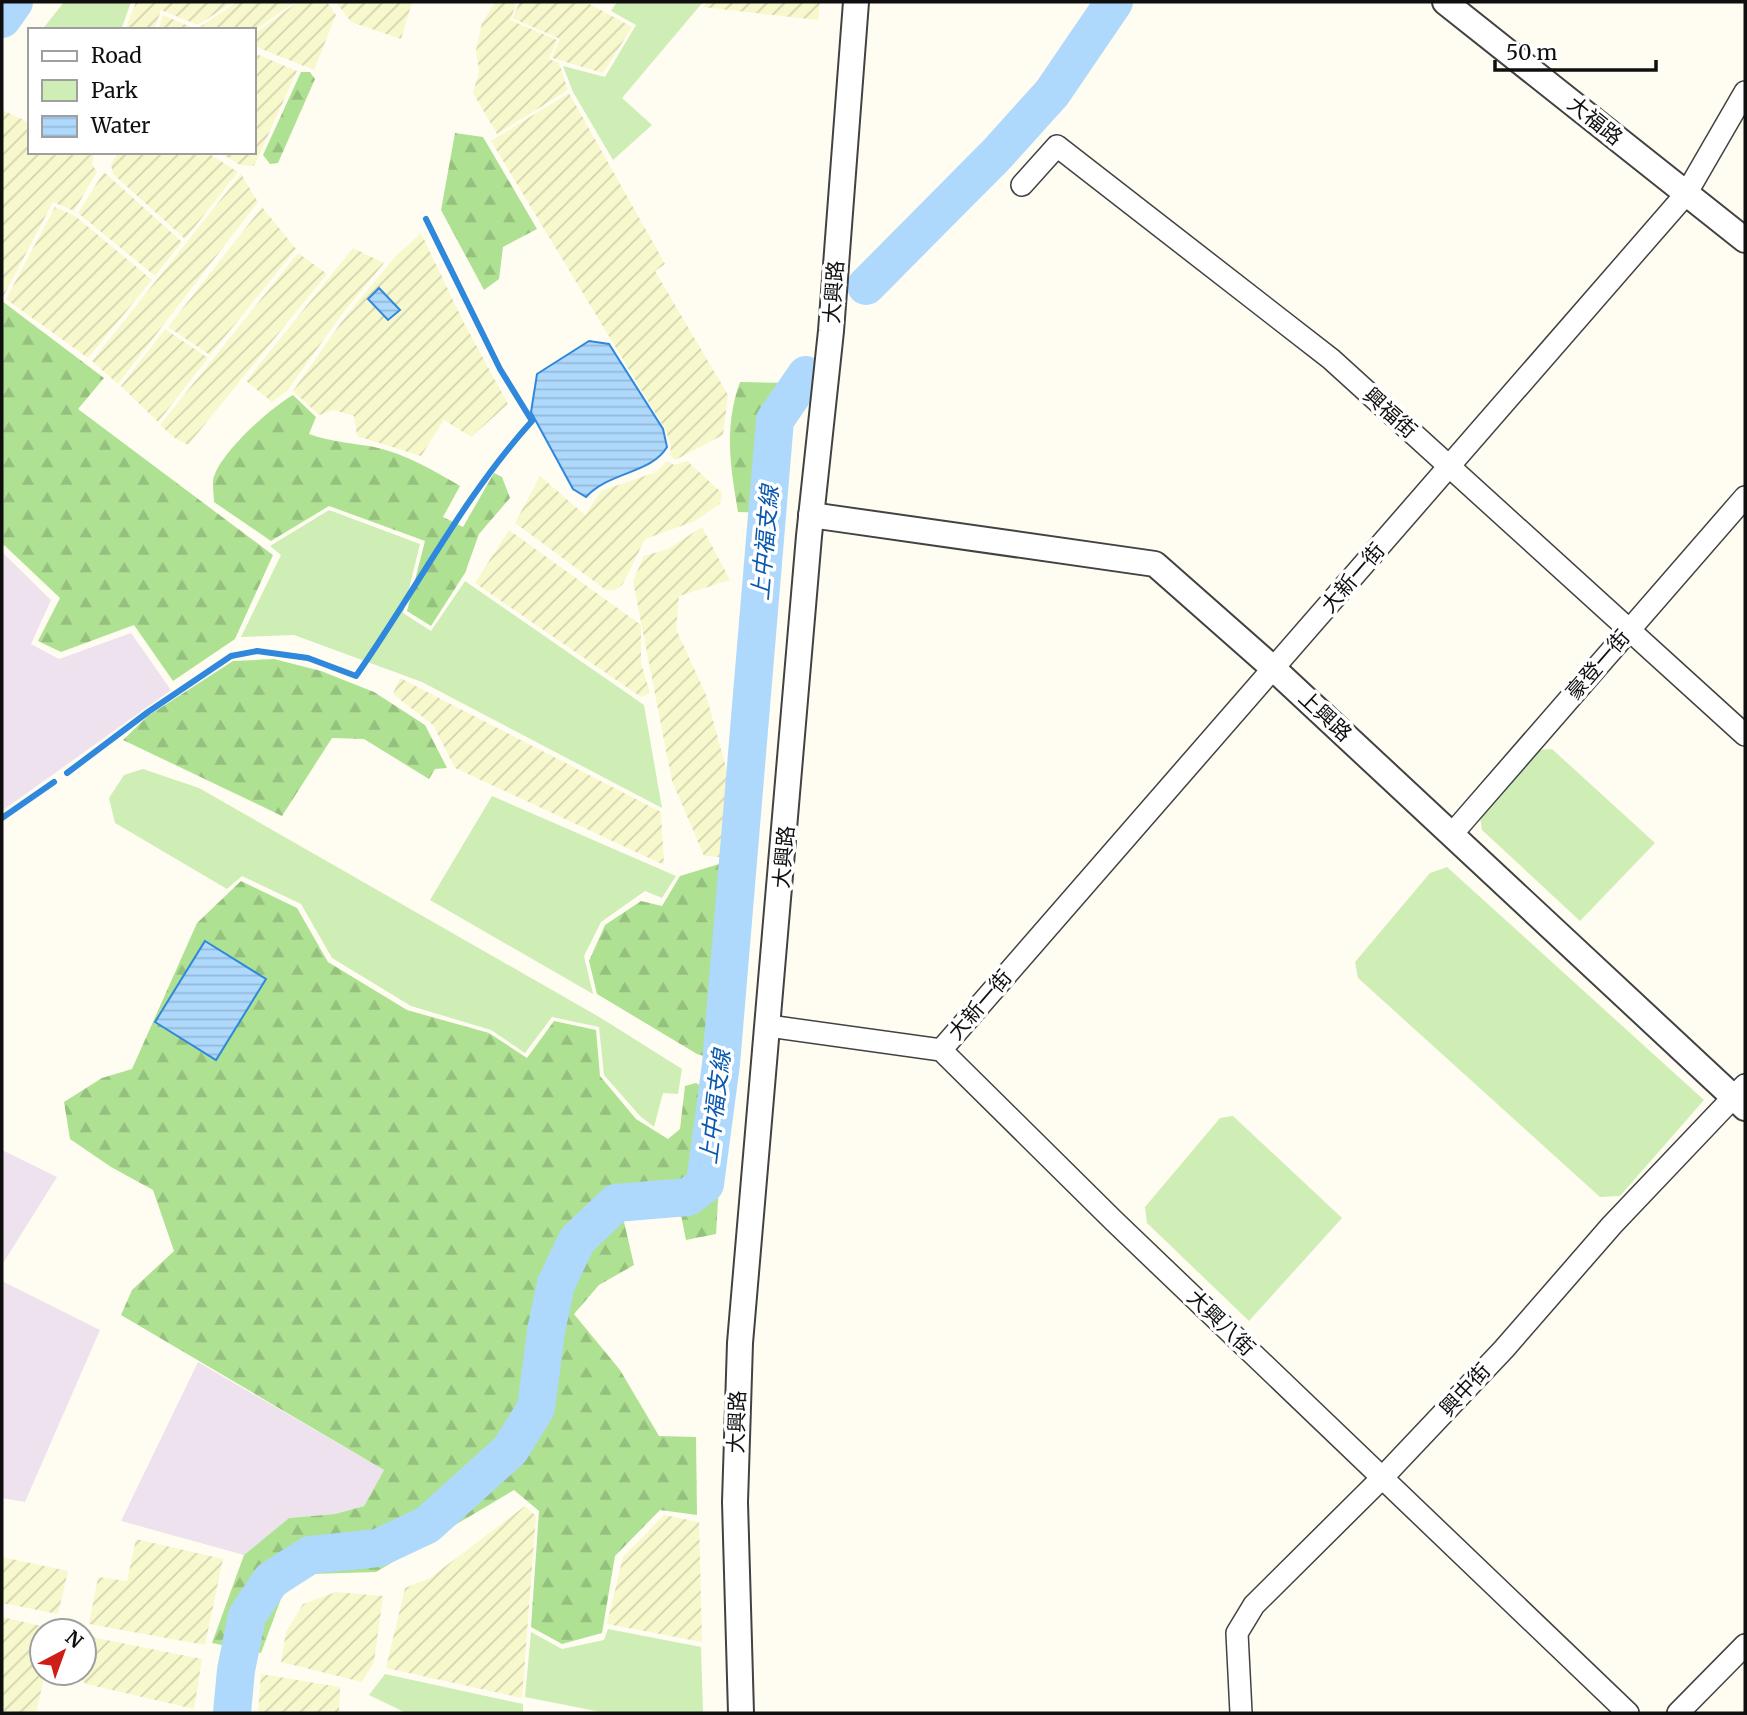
<svg xmlns="http://www.w3.org/2000/svg" width="1747" height="1715" font-family="Merriweather,'Noto Sans TC',serif">
<style>
.industrial{fill:#eee2ee}
.farmland{fill:url(#farmland-furrows)}
.green{fill:#ceeeb5}
.forest{fill:url(#forest-firs)}
.water{fill:url(#water-rules);stroke:#2f88db;stroke-width:2}
.lines{fill:none;stroke-linecap:round;stroke-linejoin:round}
.stream{stroke:#2f88db;stroke-width:6}
.river{stroke:#afd9fc;stroke-width:38}
.minor-casing{stroke:#424242;stroke-width:24}
.tertiary-casing{stroke:#424242;stroke-width:28}
.minor{stroke:#fff;stroke-width:21}
.tertiary{stroke:#fff;stroke-width:24}
.labels{text-anchor:middle;stroke-width:7;stroke-linejoin:round;paint-order:stroke}
.street-label{font-size:21px;fill:#0f0f0f;stroke:#fff}
.water-label{font-size:23px;font-style:italic;fill:#0a59ae;stroke:#fff}
</style>
<defs>
<pattern id="farmland-furrows" width="10" height="10" patternUnits="userSpaceOnUse" patternTransform="scale(1.75)"><rect width="10" height="10" fill="#f8f8cd"/><path d="M-1 1l2-2M0 10L10 0M9 11l2-2" fill="none" stroke="#d3d3af"/></pattern>
<pattern id="forest-firs" width="22" height="20" patternUnits="userSpaceOnUse" patternTransform="scale(1.75)"><rect width="22" height="20" fill="#afe193"/><path d="M5 1l3.5 6h-7zM16 11l3.5 6h-7z" fill="#95c07e"/></pattern>
<pattern id="water-rules" width="6" height="5" patternUnits="userSpaceOnUse" patternTransform="scale(1.75)"><rect width="6" height="5" fill="#afd9fc"/><path d="M0 2.5h6" fill="none" stroke="#95b9d7"/></pattern>
</defs>
<rect width="100%" height="100%" fill="#fffdf1"/>
<g class="industrial">
<path d="M3 553 51 600 31 644 59 659 131 633 171 690 2 811Z"/>
<path d="M2 1150 57 1177 2 1265Z"/>
<path d="M2 1281 100 1330 25 1502 2 1498Z"/>
<path d="M198 1362 384 1470 364 1506 335 1514 289 1518 244 1555 121 1521Z"/>
</g>
<g class="farmland">
<path d="M136 2H233L198 25 161 10 154 30H125Z"/>
<path d="M237 2H295L254 31 200 27Z"/>
<path d="M298 2H327L336 15 314 70 254 46V34Z"/>
<path d="M336 2H412L401 39 351 22Z"/>
<path d="M495 2H512L516 5 510 20 557 40 549 59 559 63 568 90 497 134 473 93 479 71 476 50 482 23Z"/>
<path d="M517 2H586L632 27 603 73 552 58 560 39 512 18 519 4Z"/>
<path d="M708 2H820L818 20 703 7Z"/>
<path d="M163 15 198 30H158Z"/>
<path d="M254 53 297 71 254 166 240 165 219 152H254Z"/>
<path d="M569 93 665 264 655 271 728 395 723 435 675 460 670 455 671 445 665 429 491 141Z"/>
<path d="M2 110 30 123V152H89L94 155 92 164 97 172 74 211 53 202 3 297Z"/>
<path d="M119 152H206L238 172 185 239 113 174 111 164Z"/>
<path d="M104 172 182 242 155 276 78 213Z"/>
<path d="M241 174 258 202 118 384 92 361Z"/>
<path d="M55 207 75 216 152 280 88 358 6 299Z"/>
<path d="M262 207 296 249 210 355 168 327Z"/>
<path d="M421 233 463 321 508 404 471 437 444 420 421 456 357 436 354 416 334 410 319 415 293 391 345 317 395 257Z"/>
<path d="M353 248 384 263 342 314 287 391 272 402 246 381Z"/>
<path d="M298 253 327 274 188 445 175 438 160 425Z"/>
<path d="M165 329 208 358 158 422 121 386Z"/>
<path d="M667 461 674 465 687 461 722 493 720 504 695 521 645 539 623 584 615 590H606L515 523 540 476 585 515 601 491 656 472Z"/>
<path d="M702 527 730 580 679 596 676 629 706 695 730 782V858L704 856 672 781 633 581 644 556 668 549Z"/>
<path d="M509 530 641 625V663L650 693 641 697 475 583Z"/>
<path d="M400 678 661 812 664 865 455 768 433 725 393 694Z"/>
<path d="M525 1506 536 1516 522 1698 386 1668 405 1588 430 1578Z"/>
<path d="M664 1515 699 1522 702 1642 607 1624 623 1557Z"/>
<path d="M136 1539 223 1559 205 1645 89 1624 98 1577 127 1581Z"/>
<path d="M2 1557 68 1571 58 1614 2 1603Z"/>
<path d="M336 1592 383 1596 374 1662 362 1682 281 1662 286 1632 303 1604Z"/>
<path d="M2 1617 55 1629 42 1631V1673H45L36 1713 2 1711Z"/>
<path d="M86 1636 202 1659 194 1709 86 1684 77 1676 84 1673Z"/>
<path d="M261 1674 340 1687 339 1713H258Z"/>
</g>
<g class="green">
<path d="M64 2H131L121 30H42Z"/>
<path d="M617 2H703L622 98 652 125 613 160 573 92 563 66 605 77 636 25 611 11Z"/>
<path d="M329 510 420 544 403 613 431 631 465 581 644 705 662 808 422 682 294 635 241 637 281 555 270 546Z"/>
<path d="M1552 749 1655 843 1580 921 1482 830 1480 817 1538 750Z"/>
<path d="M143 769 199 788 601 1018 682 1069 678 1094 663 1093 654 1127 640 1116 604 1075 599 1027 552 1017 525 1053 491 1030 411 1006 332 958 301 904 242 876 227 889 115 823 109 798 124 775Z"/>
<path d="M492 796 676 876 662 898 645 891 601 922 584 956 593 994 430 900Z"/>
<path d="M1447 867 1704 1100 1620 1196 1600 1197 1358 978 1355 962 1430 873Z"/>
<path d="M1233 1116 1342 1218 1249 1321 1147 1223 1145 1207 1220 1118Z"/>
<path d="M608 1629 701 1647 703 1713H606L525 1697 531 1632 562 1649 604 1640Z"/>
<path d="M385 1674 523 1704V1713H406L369 1695Z"/>
</g>
<g class="forest">
<path d="M301 72H310L315 79 278 163 270 164 263 155Z"/>
<path d="M455 133 483 137 537 229 503 247 499 279 484 290 441 210Z"/>
<path d="M2 301 104 378 78 409 273 555 235 639 173 681 134 625 61 652 38 641 60 598 4 545 2 546Z"/>
<path d="M740 382 789 383 773 513 738 512C730 466 724 426 740 382Z"/>
<path d="M293 395 316 417 309 434C331 442 352 443 374 447 406 454 433 470 460 486L443 517 463 527 494 473 502 477 510 498 479 534 465 573 431 626 407 611 425 541 329 506 271 541 214 502C214 494 211 481 215 474 225 449 269 409 293 395Z"/>
<path d="M274 659 321 671 374 692 425 725 447 768 435 769 429 779 364 739 332 738 282 816 123 740 148 716 233 661Z"/>
<path d="M729 861 714 1059 697 1054 597 994 589 961 605 925 641 901 662 906 680 876Z"/>
<path d="M241 881 297 908 328 962 407 1010 489 1033 527 1058 554 1021 596 1030 600 1076 636 1119 668 1139 680 1129 685 1086 696 1083 724 1100 716 1234 686 1240 676 1190 618 1196 634 1265 599 1285 574 1314 620 1370 659 1436 696 1437 697 1515 660 1510 615 1556 602 1633 562 1644 531 1627 539 1511 514 1490 376 1572 312 1574 282 1596 261 1653 212 1643 244 1555 289 1518 335 1514 364 1506 384 1470 121 1315 132 1290 174 1251 153 1190 111 1167 70 1139 64 1102 102 1078 132 1069 197 923Z"/>
</g>
<g class="water">
<path d="M379 288 400 310 388 320 368 299Z"/>
<path d="M589 341 609 344 663 429 667 447C651 474 610 471 586 497L573 489 531 412 537 374Z"/>
<path d="M205 941 266 979 216 1060 155 1022Z"/>
</g>
<g class="lines">
<g class="stream">
<path d="M67 773 148 712 231 656 257 651 308 658 356 676C415 592 463 497 532 421L500 369 426 219"/>
<path d="M2 818 54 782"/>
</g>
<g class="river">
<path d="M2 19 14 2"/>
<path d="M866 286 997 154 1052 93 1114 2"/>
<path d="M232 1713 236 1670 247 1616 271 1580 310 1555 378 1548 427 1525 510 1450 536 1408 546 1331 556 1284 577 1240 616 1203 688 1197 705 1184 721 1064 775 420 806 375"/>
</g>
<g class="minor-casing">
<g id="minor">
<path d="M1022 185 1057 146 1331 359 1745 735"/>
<path d="M1452 834 1745 497"/>
<path d="M769 1026 941 1050 1114 1221 1628 1713"/>
<path d="M941 1050 1686 194 1745 92"/>
<path d="M1241 1713 1237 1633 1254 1605 1382 1478 1504 1349 1612 1225 1745 1085"/>
<path d="M1678 1713 1745 1645"/>
</g>
</g>
<g class="tertiary-casing">
<g id="tertiary">
<path d="M1445 2 1745 240"/>
<path d="M811 515 1155 564 1274 669 1745 1108"/>
<path d="M741 1713 735 1502 740 1343 809 536 831 331 856 2"/>
</g>
</g>
<use href="#minor" class="minor"/>
<use href="#tertiary" class="tertiary"/>
</g>
<g class="labels">
<g class="street-label">
<text transform="translate(1595 121) rotate(39)" y="7">大福路</text>
<text transform="translate(834 292) rotate(-86)" y="7">大興路</text>
<text transform="translate(1390 413) rotate(42)" y="7">興福街</text>
<text transform="translate(1353 578) rotate(-49)" y="7">大新一街</text>
<text transform="translate(1598 665) rotate(-49)" y="7">豪登一街</text>
<text transform="translate(1325 716) rotate(43)" y="7">上興路</text>
<text transform="translate(784 857) rotate(-85)" y="7">大興路</text>
<text transform="translate(980 1005) rotate(-49)" y="7">大新一街</text>
<text transform="translate(1221 1323) rotate(44)" y="7">大興八街</text>
<text transform="translate(1465 1390) rotate(-47)" y="7">興中街</text>
<text transform="translate(737 1422) rotate(-88)" y="7">大興路</text>
</g>
<g class="water-label">
<text transform="translate(765 543) rotate(-85)" y="8">上中福支線</text>
<text transform="translate(715 1107) rotate(-83)" y="8">上中福支線</text>
</g>
</g>
<rect width="1747" height="1715" fill="none" stroke="#0f0f0f" stroke-width="7"/>
<rect x="28" y="28" width="228" height="126" fill="#ffffff" stroke="#9f9f9f" stroke-width="2"/>
<rect x="42" y="51" width="35" height="10" fill="#ffffff" stroke="#9f9f9f" stroke-width="2"/>
<text x="91" y="63" font-size="21" fill="#0f0f0f">Road</text>
<rect x="42" y="80" width="35" height="21" fill="#ceeeb5" stroke="#9f9f9f" stroke-width="2"/>
<text x="91" y="98" font-size="21" fill="#0f0f0f">Park</text>
<rect x="42" y="116" width="35" height="21" fill="url(#water-rules)" stroke="#9f9f9f" stroke-width="2"/>
<text x="91" y="133" font-size="21" fill="#0f0f0f">Water</text>
<g transform="translate(63 1652) rotate(41)"><circle r="33" fill="#ffffff" stroke="#9f9f9f" stroke-width="2"/>
<path d="M0-5L12 26L0 18L-12 26Z" fill="#ce1e18"/>
<text y="-10" font-size="19" font-weight="bold" text-anchor="middle" fill="#0f0f0f">N</text>
</g>
<path d="M1495 60v10h161v-10" fill="none" stroke="#0f0f0f" stroke-width="3.5"/>
<text x="1506" y="60" font-size="21" fill="#0f0f0f" stroke="#ffffff" stroke-width="5" paint-order="stroke">50 m</text>
</svg>
